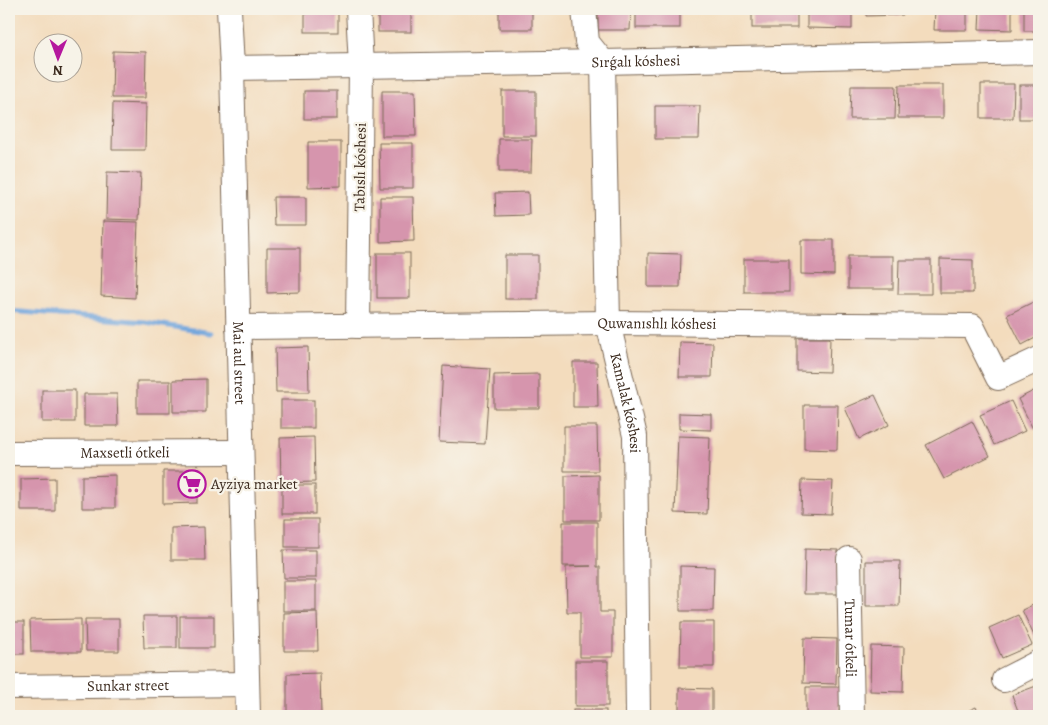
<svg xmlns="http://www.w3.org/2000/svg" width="1048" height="725" font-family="Alegreya,serif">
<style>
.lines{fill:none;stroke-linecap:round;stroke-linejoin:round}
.stream{stroke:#6fa4dc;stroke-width:5}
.building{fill:#d695ad}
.minor-casing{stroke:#7b6856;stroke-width:26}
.minor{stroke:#fff;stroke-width:24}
.labels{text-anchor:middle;stroke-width:4.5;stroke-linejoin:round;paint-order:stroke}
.street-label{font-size:15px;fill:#3b2a1e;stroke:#f7f3e8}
.poi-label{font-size:15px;fill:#3b2a1e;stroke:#f7f3e8;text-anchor:start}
</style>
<rect width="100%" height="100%" fill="#f7f3e8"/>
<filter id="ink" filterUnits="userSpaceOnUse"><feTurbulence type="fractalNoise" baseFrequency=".02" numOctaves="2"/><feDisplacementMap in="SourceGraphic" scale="10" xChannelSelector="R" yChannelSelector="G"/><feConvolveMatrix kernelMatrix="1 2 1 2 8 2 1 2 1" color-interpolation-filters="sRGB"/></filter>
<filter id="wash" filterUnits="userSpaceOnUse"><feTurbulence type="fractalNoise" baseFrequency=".0096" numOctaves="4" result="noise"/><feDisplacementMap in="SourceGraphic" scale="20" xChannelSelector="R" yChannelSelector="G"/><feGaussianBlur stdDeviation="1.12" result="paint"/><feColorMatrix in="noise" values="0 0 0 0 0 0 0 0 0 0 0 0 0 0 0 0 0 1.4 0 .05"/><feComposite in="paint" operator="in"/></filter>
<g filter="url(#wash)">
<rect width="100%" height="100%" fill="#f3dcbd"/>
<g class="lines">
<path class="stream" d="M9 311 145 322 211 333"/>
</g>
<g id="blocks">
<g class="building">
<rect x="305" y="9" width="33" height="23"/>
<rect x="378" y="9" width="33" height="23"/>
<rect x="499" y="9" width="33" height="20"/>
<path d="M598 9H631L630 30H598Z"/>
<rect x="636" y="9" width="44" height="19"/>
<rect x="752" y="9" width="45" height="19"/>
<path d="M807 9H852V29L807 28Z"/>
<path d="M866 9H903V15L866 16Z"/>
<path d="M935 9H967V30H934Z"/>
<path d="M980 9H1012V30L979 29Z"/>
<rect x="1024" y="9" width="15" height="22"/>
<path d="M113 51 146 52 145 98H112Z"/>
<path d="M981 84H1014L1013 118H981Z"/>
<path d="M899 85H943V118H898Z"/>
<rect x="1019" y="85" width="20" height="34"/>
<path d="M851 86H896L895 119H850Z"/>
<rect x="304" y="91" width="33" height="28"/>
<path d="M382 91H415L416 136H382Z"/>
<rect x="502" y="91" width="34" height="45"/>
<path d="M113 103 146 104 145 150H112Z"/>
<path d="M655 106H700L699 139H655Z"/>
<path d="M499 139H532L531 172H499Z"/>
<path d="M308 142H341V186L308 187Z"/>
<path d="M379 143H413V188H380Z"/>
<path d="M107 172 141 173 139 220 106 219Z"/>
<path d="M528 192 529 215 496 216 495 193Z"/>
<path d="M273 197H306V225H274Z"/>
<path d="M380 197H413L414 241 380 242Z"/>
<path d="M103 221 138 222 135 298 101 296Z"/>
<path d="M801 240H834V275L801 274Z"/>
<path d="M267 248H300V292L267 293Z"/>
<rect x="377" y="253" width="33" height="45"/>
<path d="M648 253 681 254 680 287H648Z"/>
<rect x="505" y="255" width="33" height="44"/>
<rect x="848" y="256" width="45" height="33"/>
<rect x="744" y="259" width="45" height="33"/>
<path d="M940 259 973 260V293H940Z"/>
<path d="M899 260H931V294H898Z"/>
<path d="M1039 299V336L1022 345 1007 315Z"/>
<path d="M797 338H830L829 372 797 371Z"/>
<path d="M680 342 713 343 712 377H679Z"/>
<path d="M308 347 309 392H276L275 348Z"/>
<path d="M573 362H597L598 407H573Z"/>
<path d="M443 366 490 369 485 444 439 442Z"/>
<path d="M539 374V408H494V375Z"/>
<path d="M206 379V412H173V380Z"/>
<rect x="137" y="381" width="33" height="32"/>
<path d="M1039 388V425L1033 429 1018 399Z"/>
<rect x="42" y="390" width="33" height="32"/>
<path d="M9 392H11L12 427H9Z"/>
<path d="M84 394H117L118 426H84Z"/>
<path d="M875 395 889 425 859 439 845 408Z"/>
<rect x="281" y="400" width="33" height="28"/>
<path d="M1011 401 1025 431 994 445 980 415Z"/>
<path d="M804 405H838L837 450 804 449Z"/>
<path d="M679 413 711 414V430L679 429Z"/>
<path d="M972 421 990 456 944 479 926 445Z"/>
<path d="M564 426H597L598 471H564Z"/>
<path d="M678 436 710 437 707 514 675 513Z"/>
<path d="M314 437 315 482 281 483 280 438Z"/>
<path d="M163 471H197V503L163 504Z"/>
<path d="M115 475V508H82V476Z"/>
<path d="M599 475V520H565V476Z"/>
<path d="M55 478V511H21V479Z"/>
<path d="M802 480 833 481 831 514 801 513Z"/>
<rect x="282" y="485" width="33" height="29"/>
<rect x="285" y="519" width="33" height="28"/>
<path d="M563 522H597V567H600V612H613V657H580V612H567L566 567 591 566H563Z"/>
<path d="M204 527 205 560H171V528Z"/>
<path d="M805 549 838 550V594H804Z"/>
<path d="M283 550H316V578H284Z"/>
<path d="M866 561H900L899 606H866Z"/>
<path d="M680 566 714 567 713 611H680Z"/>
<rect x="283" y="581" width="33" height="30"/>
<path d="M1039 602V639L1036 640 1022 610Z"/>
<path d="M317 612 318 651H284V613Z"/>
<path d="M1018 615 1032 645 1002 658 989 628Z"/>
<path d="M143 616H177V648H144Z"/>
<rect x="180" y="616" width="34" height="32"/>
<path d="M81 619V652H31L30 620Z"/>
<path d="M85 619H119V651H86Z"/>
<rect x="9" y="622" width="15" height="32"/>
<path d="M681 622H714V667H680Z"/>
<path d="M804 638 837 639 836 684 803 683Z"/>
<path d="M871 646 904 647 903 692 870 691Z"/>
<rect x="575" y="661" width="33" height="45"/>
<path d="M320 673 321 716H287V674Z"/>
<path d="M1039 685V716H1020L1012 695Z"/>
<path d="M806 687H840L839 716H806Z"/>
<path d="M679 688 712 689V716H679Z"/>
<path d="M976 707 980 716H957Z"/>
<rect x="573" y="710" width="33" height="6"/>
<rect x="870" y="714" width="33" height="2"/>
</g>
</g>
</g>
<g filter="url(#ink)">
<use href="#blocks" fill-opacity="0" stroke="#7b6856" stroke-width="1"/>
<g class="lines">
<g class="minor-casing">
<g id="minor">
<path id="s1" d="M229 9 232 68 248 716"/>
<path d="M358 9 361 66 358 326"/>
<path id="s2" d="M584 9 587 42 603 62 608 323 635 436 638 716"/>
<path id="s3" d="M232 68 603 62 1039 52"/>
<path id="s4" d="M238 327 608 323 972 326 998 378 1039 359"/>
<path id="s5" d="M9 453 241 452"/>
<path id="s6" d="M849 559 852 716"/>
<path d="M1004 680 1039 662"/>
<path id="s7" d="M9 687 247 684"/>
</g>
</g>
<use href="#minor" class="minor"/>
</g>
</g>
<defs>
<g id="supermarket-ring" transform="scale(1.4375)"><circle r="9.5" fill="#f7f3e8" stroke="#b5179e" stroke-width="1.5"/><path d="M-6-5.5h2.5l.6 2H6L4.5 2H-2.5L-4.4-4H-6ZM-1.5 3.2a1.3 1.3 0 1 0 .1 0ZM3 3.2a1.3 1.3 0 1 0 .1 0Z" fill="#b5179e"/></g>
</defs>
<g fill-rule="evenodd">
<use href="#supermarket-ring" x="192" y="484"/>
</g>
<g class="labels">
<g class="street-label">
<text dy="5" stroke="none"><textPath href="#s3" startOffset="404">Sırǵalı kóshesi</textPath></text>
<text transform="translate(360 167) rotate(-89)" y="5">Tabıslı kóshesi</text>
<text dy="5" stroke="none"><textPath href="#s4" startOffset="419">Quwanıshlı kóshesi</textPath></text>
<text dy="5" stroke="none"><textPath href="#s1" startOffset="354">Mai aul street</textPath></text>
<text dy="5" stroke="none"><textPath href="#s2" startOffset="402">Kamalak kóshesi</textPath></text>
<text dy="5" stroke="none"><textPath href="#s5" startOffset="116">Maxsetli ótkeli</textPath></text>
<text dy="5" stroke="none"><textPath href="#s6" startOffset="79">Tumar ótkeli</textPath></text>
<text dy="5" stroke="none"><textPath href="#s7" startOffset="119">Sunkar street</textPath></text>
</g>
<g class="poi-label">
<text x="211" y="489">Ayziya market</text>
</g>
</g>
<rect width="1048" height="725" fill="none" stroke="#f7f3e8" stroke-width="30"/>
<g transform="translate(58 58) rotate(181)"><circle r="24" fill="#f7f3e8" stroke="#aca397"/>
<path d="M0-4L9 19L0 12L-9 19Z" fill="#b5179e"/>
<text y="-8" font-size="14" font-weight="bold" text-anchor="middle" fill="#3b2a1e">N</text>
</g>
</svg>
